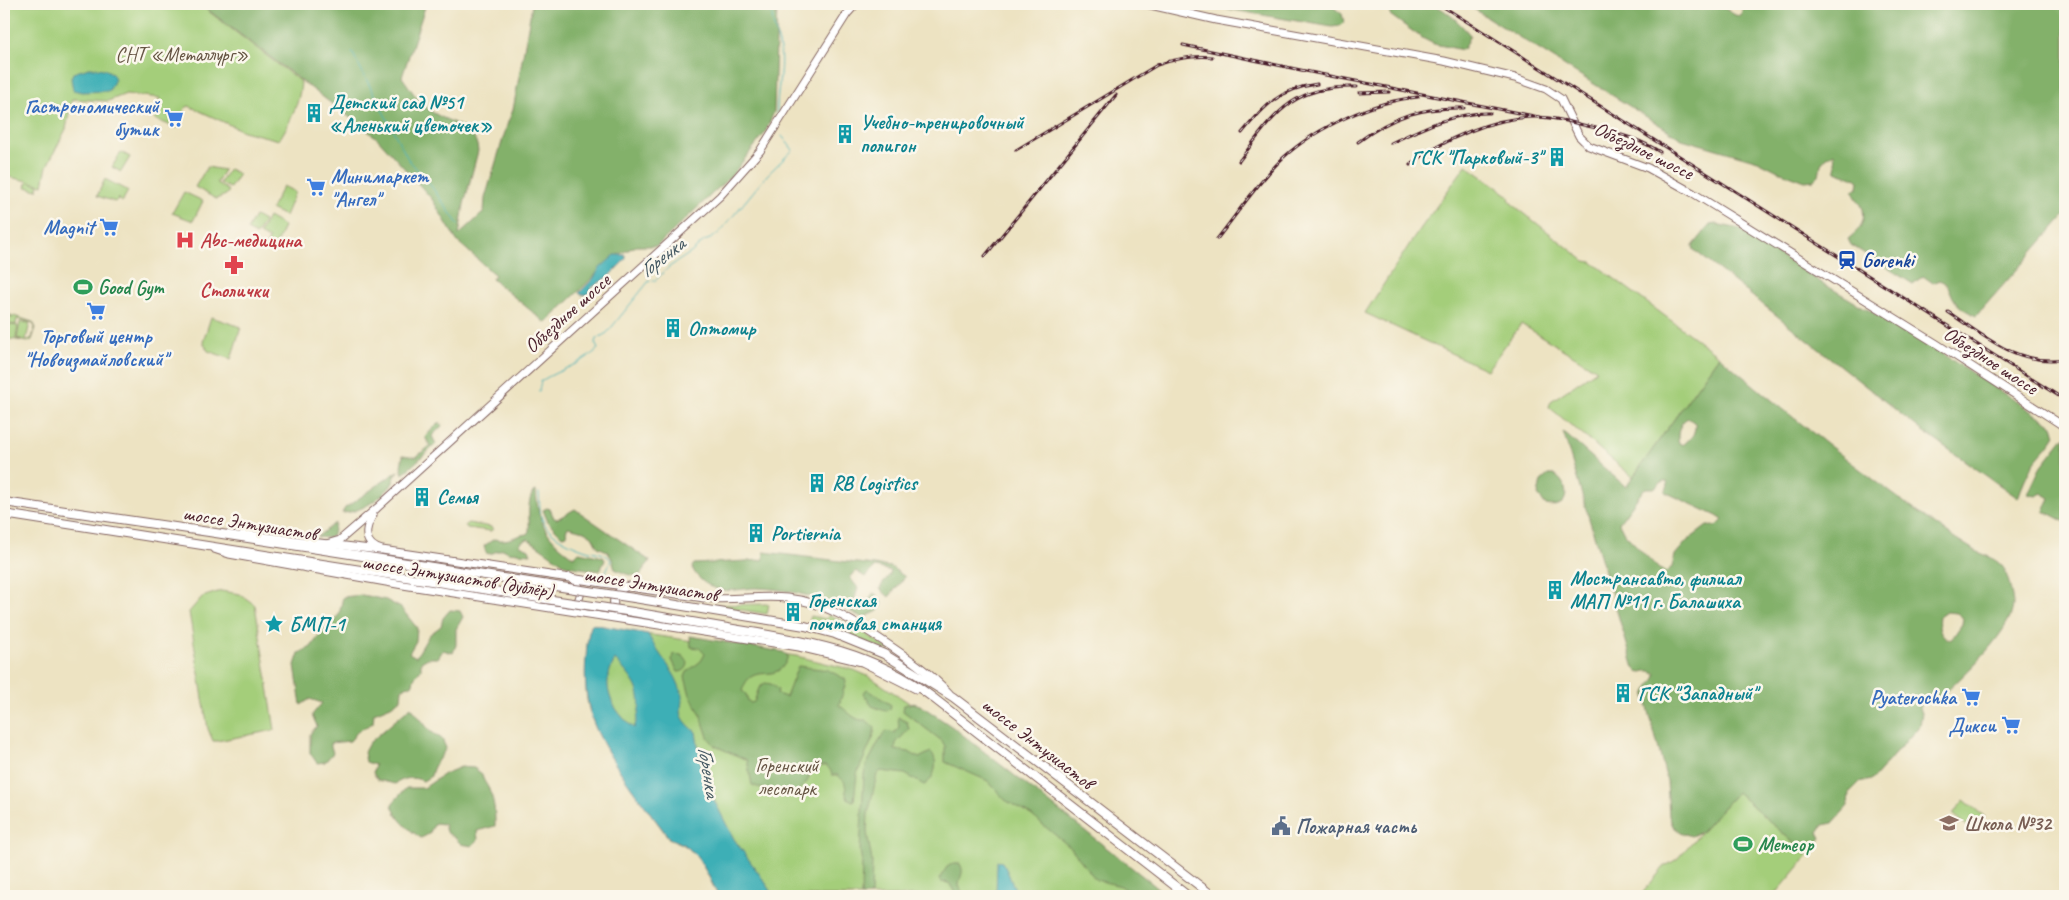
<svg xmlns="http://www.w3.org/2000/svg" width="2069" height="900" font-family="Caveat,sans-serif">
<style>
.green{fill:#a4ce7a;stroke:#777652}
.forest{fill:#83b16a;stroke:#66684a;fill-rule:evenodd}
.water{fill:#3eafb6;stroke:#446770;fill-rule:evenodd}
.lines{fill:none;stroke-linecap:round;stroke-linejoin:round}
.stream{stroke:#3eafb6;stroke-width:1}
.primary-casing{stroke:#836460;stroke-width:9}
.highway-casing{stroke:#836460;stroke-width:10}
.primary{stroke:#fff;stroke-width:7}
.highway{stroke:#fff;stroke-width:8}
.rail-casing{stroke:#4a1f2b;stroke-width:3}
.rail{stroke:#fbf7ec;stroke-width:1;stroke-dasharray:4;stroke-linecap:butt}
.highway-bridge-casing{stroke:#836460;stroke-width:10;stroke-linecap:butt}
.highway-bridge{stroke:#fff;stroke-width:8}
.labels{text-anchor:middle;stroke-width:5;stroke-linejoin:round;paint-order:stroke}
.park-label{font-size:20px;fill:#655443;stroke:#fbf7ec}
.culture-label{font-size:20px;font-weight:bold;fill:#0d838f;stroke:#fbf7ec;text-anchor:start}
.shop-label{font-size:20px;font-weight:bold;fill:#366cbe;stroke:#fbf7ec;text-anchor:end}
.street-label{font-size:20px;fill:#4a1f2b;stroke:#fbf7ec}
.health-label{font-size:20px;font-weight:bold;fill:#be3a42;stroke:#fbf7ec;text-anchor:start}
.transit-label{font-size:20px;font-weight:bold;fill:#164399;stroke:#fbf7ec;text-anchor:start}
.leisure-label{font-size:20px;font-weight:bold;fill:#27864d;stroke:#fbf7ec;text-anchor:start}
.education-label{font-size:20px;font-weight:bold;fill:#785e54;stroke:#fbf7ec;text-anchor:start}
.service-label{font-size:20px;font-weight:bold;fill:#4e5e75;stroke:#fbf7ec;text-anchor:start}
.water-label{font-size:21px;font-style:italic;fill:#455963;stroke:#fbf7ec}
</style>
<rect width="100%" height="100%" fill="#fbf7ec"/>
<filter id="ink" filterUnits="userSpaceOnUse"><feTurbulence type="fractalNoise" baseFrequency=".02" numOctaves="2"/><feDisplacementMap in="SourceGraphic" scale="10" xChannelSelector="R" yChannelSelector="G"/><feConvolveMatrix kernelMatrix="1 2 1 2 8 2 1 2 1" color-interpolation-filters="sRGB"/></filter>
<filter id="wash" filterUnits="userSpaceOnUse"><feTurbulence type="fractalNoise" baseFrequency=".0096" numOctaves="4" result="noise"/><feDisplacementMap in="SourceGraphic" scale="20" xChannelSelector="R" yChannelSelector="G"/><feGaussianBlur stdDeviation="1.12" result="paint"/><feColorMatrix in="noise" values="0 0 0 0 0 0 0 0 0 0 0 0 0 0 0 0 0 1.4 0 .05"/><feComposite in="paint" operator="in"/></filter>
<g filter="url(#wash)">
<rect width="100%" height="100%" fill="#ede3c2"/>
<g class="green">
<path d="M4 4H199L301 82C300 102 290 123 279 140L243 131 189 106 185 108 177 128 154 119 160 98 126 94 108 101 72 99 66 129 47 166 43 185 30 182 39 185 37 190 26 187 28 181 4 176Z"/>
<path d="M121 152 130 157 121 172 112 167Z"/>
<path d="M1466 165 1508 195 1511 203 1585 261 1592 262 1719 356 1633 477 1549 407 1551 401 1597 370 1521 324 1487 370 1365 313 1411 242Z"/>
<path d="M207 167 224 170 217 183 229 191 226 195 216 199 195 187Z"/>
<path d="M229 169 239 174 230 188 220 183Z"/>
<path d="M105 179 128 191 122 202 119 200V198L115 202 97 196Z"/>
<path d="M283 186 295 192 285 216 271 209Z"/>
<path d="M184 192 203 201 193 221 172 213Z"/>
<path d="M255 216 264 221 256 235 247 230Z"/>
<path d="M268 217 284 226 277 243 270 249 266 247 269 239 259 234Z"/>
<path d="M4 313 33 322 36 328 32 340 28 342 4 338V324L18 326 16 339 24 340 17 338 20 322 30 323 26 340H28L32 338 35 327 32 323 17 319 16 325 4 323V317L13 318Z"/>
<path d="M211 317 241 327 231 359 208 351 203 342Z"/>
<path d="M468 523 491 527 493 529 491 531 467 528 465 525Z"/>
<path d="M221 591 240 594 255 605 275 730 217 741H213L208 729 189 612 202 597Z"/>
<path d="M769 604 767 614 712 605Z"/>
<path d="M829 615 859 629 890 650H886L833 629 809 622 811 616 826 619Z"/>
<path d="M592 624 617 630 796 656 854 670 870 677 944 726 1162 896H718C707 874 697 844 670 840 644 803 594 744 587 700 585 686 586 671 587 658 587 646 587 635 592 624Z"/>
<path d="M1737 792 1808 856 1774 896H1640L1664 867 1677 859Z"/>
<path d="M1964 800 1985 817 1973 831 1953 814Z"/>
</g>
<g class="forest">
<path d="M200 4H426L402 77C410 88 417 100 427 108 445 124 476 123 478 151L464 204 459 235 484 212 485 198 508 122 513 110 532 5 530 4H777L774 112 765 133 732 175 657 246H636L614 257 546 323 492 279 495 275 457 241 432 199 377 138Z"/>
<path d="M1198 4H1329L1342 14 1344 22 1340 26 1332 27Z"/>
<path d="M1393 4C1405 4 1418 2 1430 4 1443 6 1462 25 1470 35L1463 50 1434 44 1422 38 1390 15 1389 10Z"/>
<path d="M1466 4H1718L1735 15 1740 16 1742 12V8L1739 4H2065V215L1976 316C1969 312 1960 308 1956 302 1949 293 1951 284 1939 280L1933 283 1923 276 1913 284 1851 245 1848 239C1858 231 1866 223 1863 209 1861 203 1855 198 1853 191L1858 187 1859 181C1852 175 1844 175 1836 171L1834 153 1826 158 1821 164 1819 175 1814 180 1805 181 1776 170 1758 161 1682 139Z"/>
<path d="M1716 224 1740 229 1822 283 1919 339 2053 425 2056 435C2050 446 2040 454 2033 464 2027 475 2022 486 2018 498L1921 430 1694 250 1693 246 1710 225Z"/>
<path d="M1719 356C1782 410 1849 462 1916 511 1933 523 1951 536 1969 547 1979 554 1993 556 2002 566 2007 571 2013 597 2013 605 2012 631 1963 676 1944 694L1938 696 1932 695 1923 702 1920 708 1922 713 1920 725 1872 780 1860 782 1849 793 1848 806 1833 823 1823 825 1818 832 1821 838 1807 855 1737 792 1701 832 1691 836 1680 832 1673 826 1669 816 1667 781 1645 696C1648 685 1655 682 1656 674 1651 669 1645 671 1639 673L1634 668 1563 432 1626 487ZM1688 418 1695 423C1696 434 1691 438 1683 445L1679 443C1676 435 1680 421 1688 418ZM1663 481H1667L1668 485 1665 492 1717 516 1723 520 1717 526H1707L1687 541 1675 555 1672 567 1666 572 1659 569 1624 533 1619 523 1644 489 1646 488H1654ZM1946 612 1957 613 1963 618 1962 624 1951 640C1941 637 1937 627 1939 617Z"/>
<path d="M439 422 442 426 432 436 436 444 403 474 401 466 403 455 416 457 430 446 425 437Z"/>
<path d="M2065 436V522L2044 511 2050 498 2042 493 2036 496 2028 494 2040 468Z"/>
<path d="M398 471C395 475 394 481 391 486 380 499 359 513 342 513L345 508Z"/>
<path d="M1548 475H1554C1569 482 1573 511 1546 505L1538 495 1541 481Z"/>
<path d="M536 491C538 523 547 539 574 557L579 552 603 557 605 560 600 571 567 566 528 539 521 542 520 545 529 549 531 554 508 552 503 549 490 554 486 553 484 546 494 539C509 543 514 535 527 534L529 531C530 517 526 505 533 492Z"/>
<path d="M547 508 550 509 554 518 557 519 575 509 650 561C647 566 643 568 641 574 633 578 623 573 615 569L612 559 607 551 598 547 592 536 584 531 568 527 566 531 567 535 562 536 548 522 543 510Z"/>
<path d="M335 523 333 535 329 538 317 537Z"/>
<path d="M764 552 891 567 905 577 889 597 880 589C882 582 889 579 891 571L875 567 865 577 856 571 850 578 858 588 854 601 863 607 867 605 873 593 876 594 883 604 878 611 863 618C829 600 794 589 756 588 744 588 728 593 717 589 706 585 696 578 692 567L694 564 763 560Z"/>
<path d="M362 595 386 600 401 608 417 628 416 641 409 653 416 657 429 635 441 626 443 618 450 610 460 611 463 617 456 629V645L453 653 443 650 438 658H428L421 662V669L414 678 413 684 402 689 401 699 391 706 374 713 373 723 358 731 350 741 330 743 333 753 325 762 317 763 310 753V734L317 726 312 715 322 703 310 699 301 705 295 665 299 653 311 647 326 626 339 615 343 597Z"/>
<path d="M690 636 783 652 788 656C778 689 752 658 742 691L746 694 748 701 751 703 754 702 759 688 765 683 771 684 778 690 777 694 786 697 798 666 828 670 845 679 846 682 839 705C848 711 855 722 866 720L875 728 873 738 857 774 854 801C842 799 848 789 844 781 843 780 838 776 838 775H832C829 762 820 765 811 771L807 782 793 796 780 795 752 785 747 760 715 746 708 737 700 713 690 695 685 677 687 672 701 661 705 654 699 648 691 647Z"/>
<path d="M673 654 682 655 688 662C688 668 684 672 678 672L672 660Z"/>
<path d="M867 689 891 705 890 709 885 711 872 706 863 693Z"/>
<path d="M913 703 920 705 954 728 1168 896H1135L1121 886 1096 880 1071 848 1031 815 1005 800 988 781 945 762V746L942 741 903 711 904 705Z"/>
<path d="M411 707 430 731 442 739 446 748C440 759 433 764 431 776L423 781C413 776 404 778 395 784L378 780 373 773 375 765 366 762 364 752 369 743Z"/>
<path d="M898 717 907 722 909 729 896 743 895 750 909 752 919 758 931 752C940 762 934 780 924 785L905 774 881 771 877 774 868 815 867 832 872 861 871 896H861L862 862 860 851 864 774 867 764 883 734 887 731 894 733 899 727Z"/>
<path d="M461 767 474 768 482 774C483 782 488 785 490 792 495 803 495 815 495 826L477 831 478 840 472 846 461 844 455 838 446 832 444 824 435 823 429 834 421 838C409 830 395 818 392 804L406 788H424L444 774Z"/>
<path d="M952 864H960C965 872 960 876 959 884 959 887 961 890 962 892L960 895 955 893 949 883 941 882 939 879 947 867Z"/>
</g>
<g class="water">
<path d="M89 68C100 68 111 68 115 79L109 91 82 92 73 90 71 78 73 73Z"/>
<path d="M615 255H625L626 259 608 277 591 288 588 294 582 295 579 293 593 279 600 268Z"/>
<path d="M592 624 648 634C658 656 677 671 682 695 683 700 681 705 681 710 681 719 689 726 696 732L703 779 734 839 775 896H719C707 874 696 844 670 839 644 804 607 760 592 719 586 700 584 678 586 658 587 646 587 635 592 624ZM615 660C638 684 646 695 634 728 612 710 599 686 615 660Z"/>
<path d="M997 861 1002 862C1010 873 1011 886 1020 896H996Z"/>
</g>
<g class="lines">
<g class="stream">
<path d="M774 4C768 21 778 33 780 50 783 71 776 93 777 114"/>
<path d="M352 52 408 159 429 183 458 224"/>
<path d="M539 391 541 381C560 369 581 365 598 349L595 343 596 339 607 333 649 281 656 280 669 267 692 252 704 241 710 239 719 233 768 174 793 150 782 136"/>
<path d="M539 493C540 500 539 509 541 516 547 535 569 544 586 550 596 553 604 551 611 560L604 576 600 579"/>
</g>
</g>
</g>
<g filter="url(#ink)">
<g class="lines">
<g class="primary-casing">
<g id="primary">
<path d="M1146 4 1216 20 1444 61 1515 78 1546 89 1561 99 1579 136 1589 146 1648 168 1693 193 1937 344 2065 427"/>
<path d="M373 515C364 529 363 545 382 550L704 598C732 601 759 595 787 598 824 602 853 621 883 641 907 657 929 672 949 693"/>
<path d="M243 534 379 550"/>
<path d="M323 545 340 540 377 508 720 196 760 151 847 14 856 4"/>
<path d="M214 549 229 554 403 585 799 647 862 662 916 689"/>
<path d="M570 577C582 585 584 597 573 607"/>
<path d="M617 613C609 601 616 590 629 586"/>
</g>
</g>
<g class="highway-casing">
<g id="highway">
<path d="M4 502 209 532 542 584"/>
<path d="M4 514 539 598"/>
<path d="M634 598 805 626 835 634 884 654 953 697 1213 896"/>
<path d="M633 612C668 618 703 624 739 630 809 641 875 653 932 697L1188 896"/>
</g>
</g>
<use href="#primary" class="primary"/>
<use href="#highway" class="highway"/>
<g class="rail-casing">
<g id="rail">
<path d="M1439 4 2065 400"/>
<path d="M1183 45 1315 73 1539 117"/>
<path d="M1359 93 1389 92"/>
<path d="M1242 133C1265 105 1280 89 1317 84"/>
<path d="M1358 142C1393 116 1421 107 1464 108"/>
<path d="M1391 143C1422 128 1454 112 1490 113"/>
<path d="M1016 150 1157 65C1175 59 1193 55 1212 57"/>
<path d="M1239 161C1275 114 1291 85 1357 87"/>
<path d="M1410 165C1443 139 1494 117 1536 117 1556 117 1577 124 1596 128 1619 134 1640 139 1660 152"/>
<path d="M1217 239C1237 214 1261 178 1284 157 1317 127 1374 101 1418 97"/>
<path d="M985 256 1116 95"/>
<path d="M1948 312C1986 337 2017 366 2065 359"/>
</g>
</g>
<use href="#rail" class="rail"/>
<g class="highway-bridge-casing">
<g id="highway-bridge">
<path d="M542 584 634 598"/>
<path d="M539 598 633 612"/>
</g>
</g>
<use href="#highway-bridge" class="highway-bridge"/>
</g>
</g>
<defs>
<g id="building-bare" transform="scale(1.5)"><path d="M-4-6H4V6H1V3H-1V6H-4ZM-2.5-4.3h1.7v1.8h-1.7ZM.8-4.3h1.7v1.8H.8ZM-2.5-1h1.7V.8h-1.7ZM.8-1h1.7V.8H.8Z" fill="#0f9aa8" stroke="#fbf7ec" stroke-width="2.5" paint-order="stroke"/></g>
<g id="supermarket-bare" transform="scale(1.5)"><path d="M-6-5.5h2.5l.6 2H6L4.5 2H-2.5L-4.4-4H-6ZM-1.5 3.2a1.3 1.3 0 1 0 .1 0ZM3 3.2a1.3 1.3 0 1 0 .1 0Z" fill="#3f7fe0" stroke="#fbf7ec" stroke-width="2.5" paint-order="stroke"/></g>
<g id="hospital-bare" transform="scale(1.5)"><path d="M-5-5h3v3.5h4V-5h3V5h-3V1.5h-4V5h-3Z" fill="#e0444e" stroke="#fbf7ec" stroke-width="2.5" paint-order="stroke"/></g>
<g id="station-bare" transform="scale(1.5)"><path d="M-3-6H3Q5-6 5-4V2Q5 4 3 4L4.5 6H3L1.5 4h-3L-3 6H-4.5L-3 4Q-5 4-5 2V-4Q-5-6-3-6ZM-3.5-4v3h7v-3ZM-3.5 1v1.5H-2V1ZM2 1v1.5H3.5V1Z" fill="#1a4fb4" stroke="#fbf7ec" stroke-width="2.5" paint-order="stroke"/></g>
<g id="pharmacy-bare" transform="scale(1.5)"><path d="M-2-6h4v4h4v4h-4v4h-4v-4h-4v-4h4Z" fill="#e0444e" stroke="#fbf7ec" stroke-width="2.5" paint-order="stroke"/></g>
<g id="stadium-bare" transform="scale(1.5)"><path d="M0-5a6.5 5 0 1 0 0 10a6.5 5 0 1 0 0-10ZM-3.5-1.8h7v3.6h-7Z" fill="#2e9e5b" stroke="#fbf7ec" stroke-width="2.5" paint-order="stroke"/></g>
<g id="sight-bare" transform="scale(1.5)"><path d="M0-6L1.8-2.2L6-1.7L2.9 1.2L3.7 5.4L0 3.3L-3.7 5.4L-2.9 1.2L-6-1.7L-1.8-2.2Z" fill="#0f9aa8" stroke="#fbf7ec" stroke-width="2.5" paint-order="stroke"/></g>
<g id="school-bare" transform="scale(1.5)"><path d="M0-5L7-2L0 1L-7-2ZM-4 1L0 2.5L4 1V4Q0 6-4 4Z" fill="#8d6e63" stroke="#fbf7ec" stroke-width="2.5" paint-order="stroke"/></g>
<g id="civic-bare" transform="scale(1.5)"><path d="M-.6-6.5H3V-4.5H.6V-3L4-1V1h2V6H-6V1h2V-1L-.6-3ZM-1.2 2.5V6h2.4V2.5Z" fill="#5c6f8a" stroke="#fbf7ec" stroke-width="2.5" paint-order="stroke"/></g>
</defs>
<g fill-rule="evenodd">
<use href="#building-bare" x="314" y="113"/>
<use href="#supermarket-bare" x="174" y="118"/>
<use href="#building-bare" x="845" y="134"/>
<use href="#building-bare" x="1557" y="157"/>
<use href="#supermarket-bare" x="316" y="187"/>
<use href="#supermarket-bare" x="109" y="227"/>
<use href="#hospital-bare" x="185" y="240"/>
<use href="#station-bare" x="1847" y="260"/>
<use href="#pharmacy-bare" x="234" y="265"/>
<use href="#stadium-bare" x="83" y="287"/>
<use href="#supermarket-bare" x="96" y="311"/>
<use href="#building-bare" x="673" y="328"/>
<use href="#building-bare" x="817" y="483"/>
<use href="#building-bare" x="422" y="497"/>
<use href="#building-bare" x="756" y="533"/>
<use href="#building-bare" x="1555" y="590"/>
<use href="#building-bare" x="793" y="612"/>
<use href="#sight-bare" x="274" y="624"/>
<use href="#building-bare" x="1623" y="693"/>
<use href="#supermarket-bare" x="1971" y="697"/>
<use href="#supermarket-bare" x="2011" y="725"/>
<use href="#school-bare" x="1949" y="823"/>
<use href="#civic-bare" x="1281" y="826"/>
<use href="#stadium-bare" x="1743" y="844"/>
</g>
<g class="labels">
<g class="park-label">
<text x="182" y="61">СНТ «Металлург»</text>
<text x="787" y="772">Горенский<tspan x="787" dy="23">лесопарк</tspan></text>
</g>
<g class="culture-label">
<text x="329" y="109">Детский сад №51<tspan x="329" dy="23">«Аленький цветочек»</tspan></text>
<text x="860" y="129">Учебно-тренировочный<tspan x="860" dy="23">полигон</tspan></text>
<text x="1542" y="164" text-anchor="end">ГСК "Парковый-3"</text>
<text x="688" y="335">Оптомир</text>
<text x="832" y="490">RB Logistics</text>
<text x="437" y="504">Семья</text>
<text x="771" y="540">Portiernia</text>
<text x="1570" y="585">Мострансавто, филиал<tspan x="1570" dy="23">МАП №11 г. Балашиха</tspan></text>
<text x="808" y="607">Горенская<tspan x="808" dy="23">почтовая станция</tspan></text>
<text x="289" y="631">БМП-1</text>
<text x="1638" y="700">ГСК "Западный"</text>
</g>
<g class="shop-label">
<text x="159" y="113">Гастрономический<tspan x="159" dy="23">бутик</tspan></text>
<text x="331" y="183" text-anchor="start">Минимаркет<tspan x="331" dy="23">"Ангел"</tspan></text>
<text x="94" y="234">Magnit</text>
<text x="96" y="343" text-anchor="middle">Торговый центр<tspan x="96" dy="23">"Новоизмайловский"</tspan></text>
<text x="1956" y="704">Pyaterochka</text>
<text x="1996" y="732">Дикси</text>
</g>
<g class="street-label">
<text transform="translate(1644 150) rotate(26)" y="7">Объездное шоссе</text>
<text transform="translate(567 313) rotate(-42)" y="7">Объездное шоссе</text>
<text transform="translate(1991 360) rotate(33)" y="7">Объездное шоссе</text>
<text transform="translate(250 523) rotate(9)" y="7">шоссе Энтузиастов</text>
<text transform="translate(458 576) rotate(9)" y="7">шоссе Энтузиастов (дублёр)</text>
<text transform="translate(651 584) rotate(9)" y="7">шоссе Энтузиастов</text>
<text transform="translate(1038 743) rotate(38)" y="7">шоссе Энтузиастов</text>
</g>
<g class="health-label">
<text x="200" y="247">Abc-медицина</text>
<text x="234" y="297" text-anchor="middle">Столички</text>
</g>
<g class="transit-label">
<text x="1862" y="267">Gorenki</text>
</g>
<g class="leisure-label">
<text x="98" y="294">Good Gym</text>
<text x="1758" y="851">Метеор</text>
</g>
<g class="education-label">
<text x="1964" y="830">Школа №32</text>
</g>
<g class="service-label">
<text x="1296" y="833">Пожарная часть</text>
</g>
<g class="water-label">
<text transform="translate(662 257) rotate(-38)" y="7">Горенка</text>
<text transform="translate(709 772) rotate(81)" y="7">Горенка</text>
</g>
</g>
<rect width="2069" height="900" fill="none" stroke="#fbf7ec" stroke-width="20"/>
</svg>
